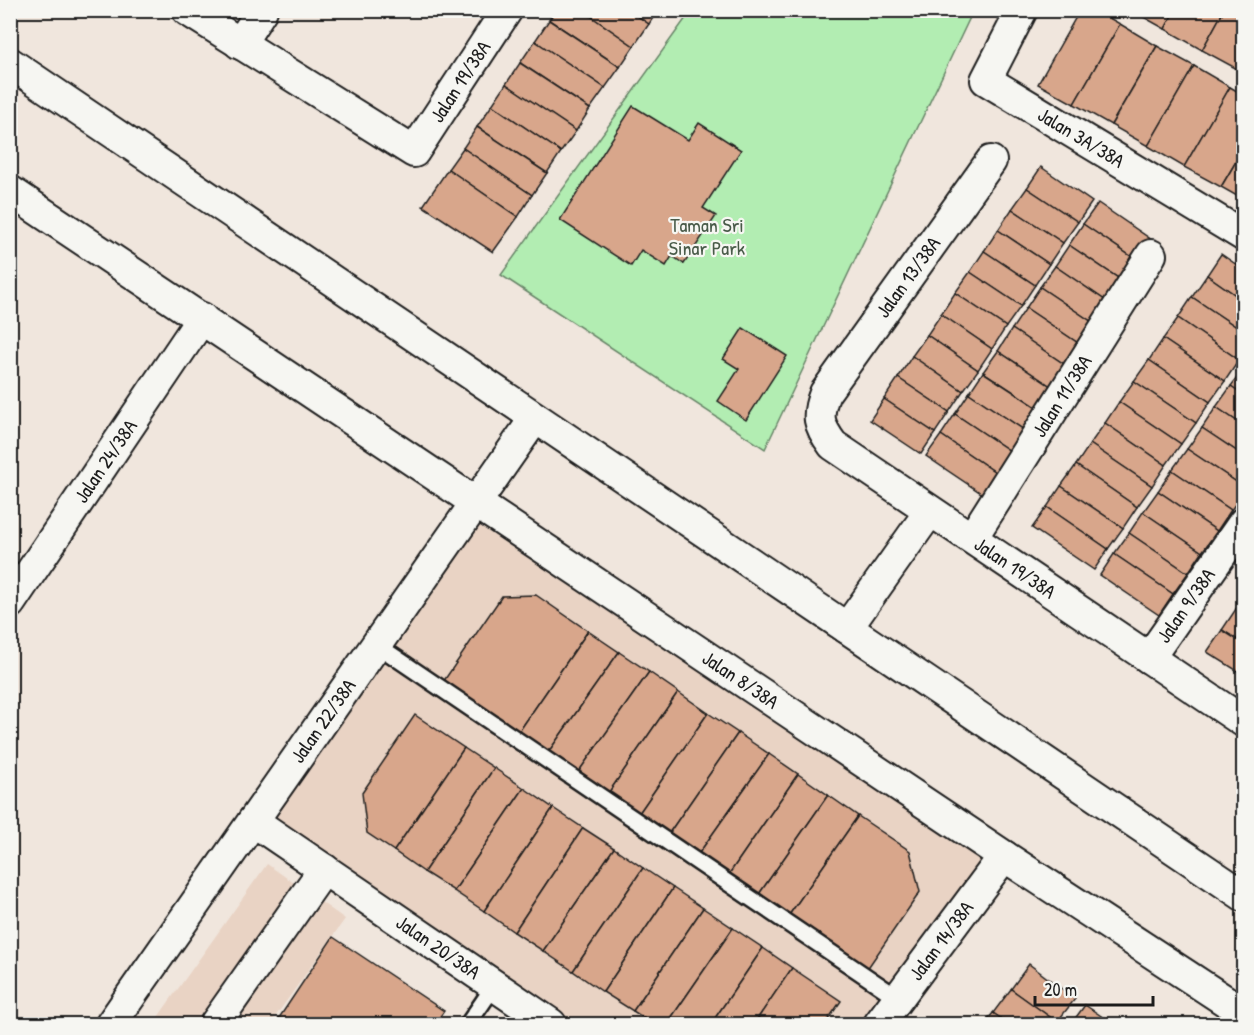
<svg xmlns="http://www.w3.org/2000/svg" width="1254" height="1035" font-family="'Patrick Hand',sans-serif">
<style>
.built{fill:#e9d3c4}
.green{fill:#b2edb2;stroke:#678467;stroke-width:1.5}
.building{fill:#d8a68b;stroke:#1c1c1c;stroke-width:1.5}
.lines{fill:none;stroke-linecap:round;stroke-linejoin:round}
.service-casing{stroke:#1c1c1c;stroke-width:20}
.minor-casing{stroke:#1c1c1c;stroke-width:34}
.service{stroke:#f6f6f2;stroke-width:15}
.minor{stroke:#f6f6f2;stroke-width:30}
.labels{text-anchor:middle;stroke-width:4.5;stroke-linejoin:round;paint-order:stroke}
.street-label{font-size:20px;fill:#1c1c1c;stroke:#f6f6f2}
.park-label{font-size:20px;fill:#495b49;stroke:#f6f6f2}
</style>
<rect width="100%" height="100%" fill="#f0e6dd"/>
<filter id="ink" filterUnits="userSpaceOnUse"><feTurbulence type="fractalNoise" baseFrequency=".0167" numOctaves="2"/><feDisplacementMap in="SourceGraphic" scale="12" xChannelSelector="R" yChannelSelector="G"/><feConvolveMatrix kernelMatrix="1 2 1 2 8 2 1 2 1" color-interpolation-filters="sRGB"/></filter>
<g filter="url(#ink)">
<g class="built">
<path d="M477 524 982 859 860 1024H577L273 818Z"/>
<path d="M267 864 345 919 270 1024H153Z"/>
</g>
<path class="green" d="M691 11H973L765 449 501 275Z"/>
<g class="building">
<path d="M556 10H582L634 46 620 67 549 20Z"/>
<path d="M582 10H629L649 24 634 46Z"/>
<path d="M629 10H658L649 24Z"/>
<path d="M1080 10H1095L1120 24 1074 104 1038 84Z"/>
<path d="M1131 10H1175L1165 29Z"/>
<path d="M1175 10H1224L1202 50 1165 29Z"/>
<path d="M1224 10H1244V62L1239 70 1202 50Z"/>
<path d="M549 20 620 67 605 88 535 41Z"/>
<path d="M1120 24 1157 46 1111 125 1074 104Z"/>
<path d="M535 41 605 88 590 109 520 63Z"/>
<path d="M1157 46 1194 66 1148 146 1111 125Z"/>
<path d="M520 63 590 109 576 131 506 84Z"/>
<path d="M1194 66 1230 87 1184 167 1148 146Z"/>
<path d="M506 84 576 131 561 152 492 105Z"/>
<path d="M1230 87 1244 95V148L1221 187 1184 167Z"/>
<path d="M492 105 561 152 547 173 477 127Z"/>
<path d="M633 106 688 140 699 123 741 150 703 208 716 216 684 264 672 256 666 266 641 250 631 266 560 220Z"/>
<path d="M477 127 547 173 532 195 463 148Z"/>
<path d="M463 148 532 195 518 217 448 169Z"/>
<path d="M1244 148V200L1221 187Z"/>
<path d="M1041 167 1092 202 1078 222 1027 188Z"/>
<path d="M448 169 518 217 493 252 423 206Z"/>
<path d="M1027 188 1078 222 1063 243 1012 209Z"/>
<path d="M1098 203 1155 242 1141 263 1083 224Z"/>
<path d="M1012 209 1063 243 1049 264 998 230Z"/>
<path d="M1083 224 1141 263 1127 284 1069 245Z"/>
<path d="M998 230 1049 264 1035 285 984 251Z"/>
<path d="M1069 245 1127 284 1112 305 1055 266Z"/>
<path d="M984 251 1035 285 1021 306 970 272Z"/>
<path d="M1221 254 1244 270V301L1207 275Z"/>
<path d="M1055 266 1112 305 1098 326 1040 287Z"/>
<path d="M970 272 1021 306 1006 327 955 293Z"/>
<path d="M1207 275 1244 301V332L1192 297Z"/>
<path d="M1040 287 1098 326 1084 347 1026 308Z"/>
<path d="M955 293 1006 327 992 349 941 314Z"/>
<path d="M1192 297 1244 332V354L1239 360 1178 318Z"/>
<path d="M1026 308 1084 347 1070 368 1012 329Z"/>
<path d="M941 314 992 349 978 370 927 335Z"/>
<path d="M1178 318 1239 360 1225 381 1163 339Z"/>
<path d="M743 328 787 356 746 420 718 401 739 369 723 359Z"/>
<path d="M1012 329 1070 368 1055 389 998 351Z"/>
<path d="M927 335 978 370 963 391 912 356Z"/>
<path d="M1163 339 1225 381 1210 402 1149 360Z"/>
<path d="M998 351 1055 389 1041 410 983 372Z"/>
<path d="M912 356 963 391 949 412 898 378Z"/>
<path d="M1149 360 1210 402 1196 423 1134 381Z"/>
<path d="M1244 368V395L1231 386Z"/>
<path d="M983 372 1041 410 1027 432 969 393Z"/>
<path d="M898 378 949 412 935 433 884 399Z"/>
<path d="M1134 381 1196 423 1181 444 1119 402Z"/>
<path d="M1231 386 1244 395V426L1216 407Z"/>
<path d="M969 393 1027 432 1013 453 955 414Z"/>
<path d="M884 399 935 433 921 454 870 420Z"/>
<path d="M1119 402 1181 444 1166 465 1105 423Z"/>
<path d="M1216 407 1244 426V456L1202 428Z"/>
<path d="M955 414 1013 453 998 474 941 435Z"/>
<path d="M1105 423 1166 465 1152 486 1090 444Z"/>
<path d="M1202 428 1244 456V487L1187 449Z"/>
<path d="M941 435 998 474 984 495 926 456Z"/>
<path d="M1090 444 1152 486 1137 507 1076 465Z"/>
<path d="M1187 449 1244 487V492L1231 510 1172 470Z"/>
<path d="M1076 465 1137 507 1123 528 1061 486Z"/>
<path d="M1172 470 1231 510 1217 531 1158 491Z"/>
<path d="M1061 486 1123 528 1108 549 1047 507Z"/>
<path d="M1158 491 1217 531 1202 552 1143 512Z"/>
<path d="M1047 507 1108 549 1094 570 1032 528Z"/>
<path d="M1143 512 1202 552 1188 573 1129 533Z"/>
<path d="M1129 533 1188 573 1173 594 1114 554Z"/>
<path d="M1114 554 1173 594 1159 615 1100 575Z"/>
<path d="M536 595 588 631 518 733 443 682 502 596Z"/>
<path d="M1244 598V614L1236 609Z"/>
<path d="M1236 609 1244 614V644L1222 630Z"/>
<path d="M1222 630 1244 644V675L1207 652Z"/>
<path d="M588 631 619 652 547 754 518 733Z"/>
<path d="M619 652 649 672 577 774 547 754Z"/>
<path d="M649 672 678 692 607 795 577 774Z"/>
<path d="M678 692 708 713 637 816 607 795Z"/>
<path d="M708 713 738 733 667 836 637 816Z"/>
<path d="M415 715 464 748 394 851 367 833 362 793Z"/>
<path d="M738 733 769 754 697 856 667 836Z"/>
<path d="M464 748 494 768 424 872 394 851Z"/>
<path d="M769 754 798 774 727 877 697 856Z"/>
<path d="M494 768 524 788 454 891 424 872Z"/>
<path d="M798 774 828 795 757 897 727 877Z"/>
<path d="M524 788 553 808 484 911 454 891Z"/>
<path d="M828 795 858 816 787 918 757 897Z"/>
<path d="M553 808 583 828 514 932 484 911Z"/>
<path d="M858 816 910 851 920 892 865 972 787 918Z"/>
<path d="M583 828 614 848 543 951 514 932Z"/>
<path d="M614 848 643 868 573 971 543 951Z"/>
<path d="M643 868 673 888 603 992 573 971Z"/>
<path d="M673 888 703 908 633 1011 603 992Z"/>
<path d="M703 908 733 928 667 1024H653L633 1011Z"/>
<path d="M733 928 763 948 711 1024H667Z"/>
<path d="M333 937 444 1011 435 1024H275Z"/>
<path d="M763 948 792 968 754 1024H711Z"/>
<path d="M1029 964 1075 999 1057 1022 1011 989Z"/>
<path d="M792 968 841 1001 825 1024H754Z"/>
<path d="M1011 989 1057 1022 1055 1024H1009L993 1013Z"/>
<path d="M1085 1005 1113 1024H1071Z"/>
<path d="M993 1013 1009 1024H984Z"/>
</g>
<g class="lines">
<g class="service-casing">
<g id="service">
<path d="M377 645 898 998"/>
<path d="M468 1024 494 986"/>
</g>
</g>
<g class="minor-casing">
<g id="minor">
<path id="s1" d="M187 10 414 152 507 10"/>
<path id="s2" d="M1022 10 986 80 1244 236"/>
<path d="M240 44 262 10"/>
<path d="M10 63 1244 896"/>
<path id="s3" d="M991 161 825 393C816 416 818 425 833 445L1244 722"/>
<path id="s4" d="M10 191 1004 856 1244 1013"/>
<path id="s5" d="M972 538 1151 255"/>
<path id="s6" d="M10 603 202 318"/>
<path d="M847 628 930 511"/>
<path id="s7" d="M1149 658 1244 522"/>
<path id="s8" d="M253 821 551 1024"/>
<path id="s9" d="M111 1024 535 418"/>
<path d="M215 1024 324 869"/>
<path id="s10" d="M879 1024 1004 856"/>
</g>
</g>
<use href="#service" class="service"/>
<use href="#minor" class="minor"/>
</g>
</g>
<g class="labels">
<g class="street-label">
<text dy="7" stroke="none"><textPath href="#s1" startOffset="352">Jalan 19/38A</textPath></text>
<text dy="7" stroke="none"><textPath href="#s2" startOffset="190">Jalan 3A/38A</textPath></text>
<text transform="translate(908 277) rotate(-54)" y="7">Jalan 13/38A</text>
<text dy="7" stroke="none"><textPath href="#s5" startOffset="168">Jalan 11/38A</textPath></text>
<text dy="7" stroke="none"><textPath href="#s6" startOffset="171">Jalan 24/38A</textPath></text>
<text dy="7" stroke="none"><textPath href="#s3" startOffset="561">Jalan 19/38A</textPath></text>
<text dy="7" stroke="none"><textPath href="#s7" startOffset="64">Jalan 9/38A</textPath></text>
<text dy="7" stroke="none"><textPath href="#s4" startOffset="879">Jalan 8/38A</textPath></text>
<text dy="7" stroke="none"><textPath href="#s9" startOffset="370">Jalan 22/38A</textPath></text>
<text dy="7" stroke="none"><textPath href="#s10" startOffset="104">Jalan 14/38A</textPath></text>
<text dy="7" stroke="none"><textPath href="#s8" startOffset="224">Jalan 20/38A</textPath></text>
</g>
<g class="park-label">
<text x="707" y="232">Taman Sri<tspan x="707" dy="23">Sinar Park</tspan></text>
</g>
</g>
<rect width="1254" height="1035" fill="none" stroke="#f6f6f2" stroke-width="36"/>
<rect x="18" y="18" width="1218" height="999" fill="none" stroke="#1c1c1c" stroke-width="2" filter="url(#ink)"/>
<path d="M1035 996v9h118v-9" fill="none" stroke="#1c1c1c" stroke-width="3"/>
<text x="1044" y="996" font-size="18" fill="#1c1c1c" stroke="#f6f6f2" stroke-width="4.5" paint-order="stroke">20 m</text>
</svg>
